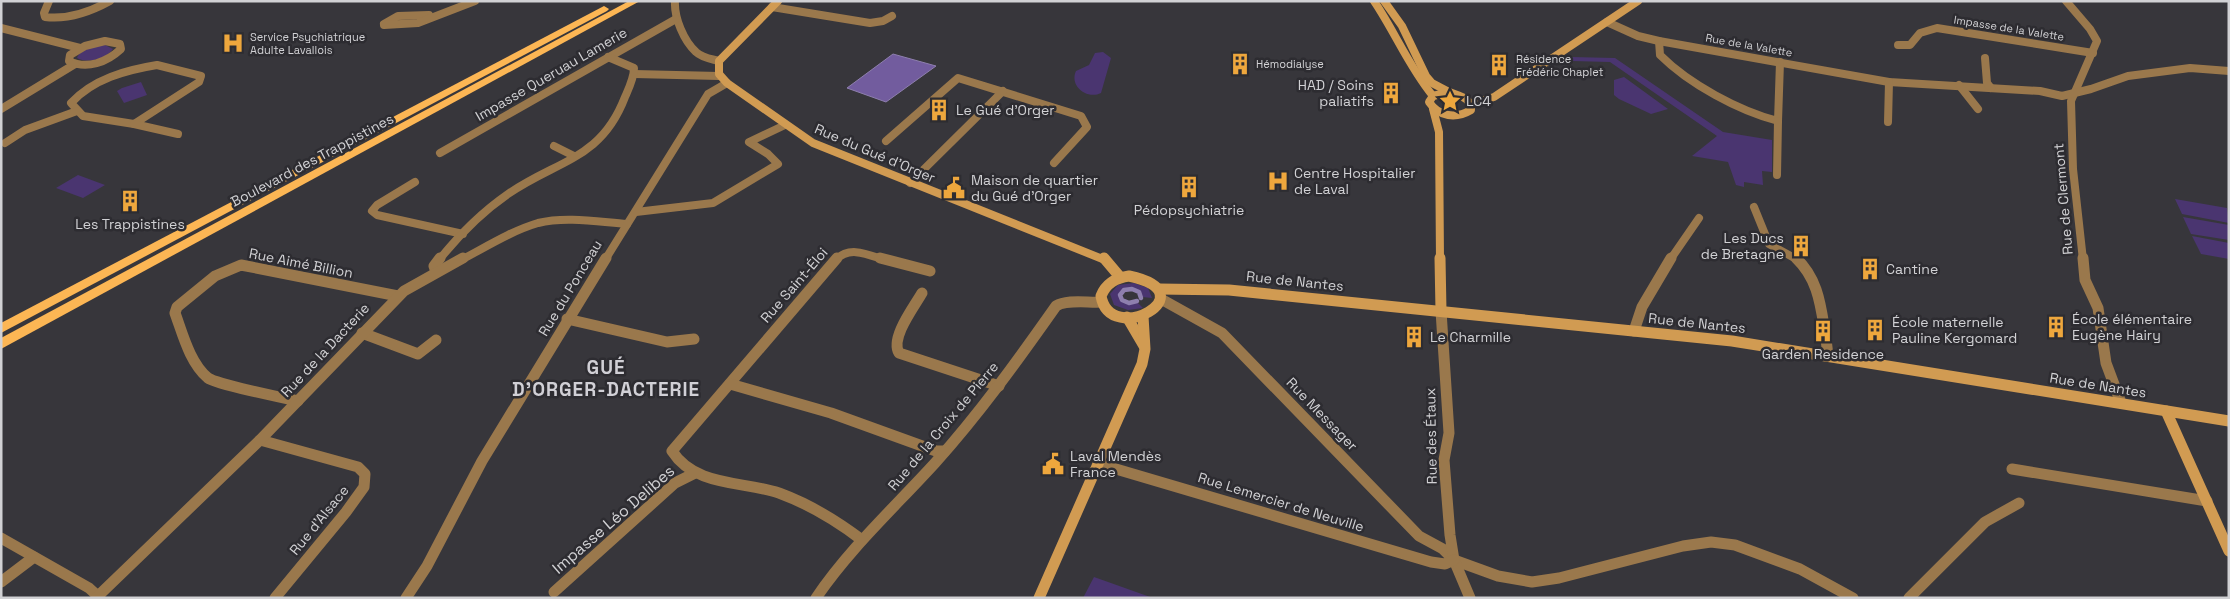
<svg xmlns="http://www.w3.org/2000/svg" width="2230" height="599" font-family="'Space Grotesk',sans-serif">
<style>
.green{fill:#4a3570}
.water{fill:#725c9e;stroke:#8e7fae}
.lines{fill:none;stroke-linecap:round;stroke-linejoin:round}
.stream{stroke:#8e7fae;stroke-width:4.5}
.street-far1{stroke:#9a784c;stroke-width:8}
.street{stroke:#9a784c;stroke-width:11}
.secondary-far1{stroke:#d19b52;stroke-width:8}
.secondary{stroke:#d19b52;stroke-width:11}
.primary{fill:#fcb654;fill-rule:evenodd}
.labels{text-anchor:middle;stroke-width:5;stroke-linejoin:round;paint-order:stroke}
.far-street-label{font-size:11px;fill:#d1d1d4;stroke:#2d2c31}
.far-poi-label{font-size:11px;fill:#d1d1d4;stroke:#2d2c31;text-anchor:start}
.street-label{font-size:14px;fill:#d1d1d4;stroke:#2d2c31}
.poi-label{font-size:14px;fill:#d1d1d4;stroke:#2d2c31;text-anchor:start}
.near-street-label{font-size:16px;fill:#d1d1d4;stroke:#2d2c31}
.district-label{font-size:19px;font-weight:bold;letter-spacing:1px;fill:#d1d0d6;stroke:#2d2c31}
</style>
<rect width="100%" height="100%" fill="#37363b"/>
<g class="green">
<path d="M105 45 113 49C106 59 88 64 77 58 81 48 95 47 105 45Z"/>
<path d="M1103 52 1111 58 1101 93C1087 100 1069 86 1076 71L1089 65 1095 53Z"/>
<path d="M1571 57 1615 58 1723 132 1772 140V172L1762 171 1763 185 1744 182V187L1736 185 1728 162 1692 156 1717 136 1610 62 1572 61Z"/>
<path d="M1624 77 1668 109 1651 114 1619 99 1614 95V80Z"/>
<path d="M141 82 147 95 124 103 117 91 122 88Z"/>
<path d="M78 175 105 185 83 198 56 188Z"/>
<path d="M2175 199 2227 208 2229 223 2182 214Z"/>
<path d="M2183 217 2229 225V240L2191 234Z"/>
<path d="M2192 236 2229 243V259L2201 254Z"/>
<path d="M1134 283 1148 288 1152 298 1142 297 1140 291 1132 288 1123 290 1119 295 1121 301 1128 303 1137 302 1143 308 1128 310 1114 305 1110 294 1118 285Z"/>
<path d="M1094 577 1153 598H1083Z"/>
</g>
<path class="water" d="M893 54 936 66 886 102 847 88Z"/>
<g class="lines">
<path class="stream" d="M1137 301 1129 303 1122 300 1120 295 1124 290 1132 289 1139 292 1141 298"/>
<g class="street-far1">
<path d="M49 1 44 13 45 17C68 20 90 12 110 1"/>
<path d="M675 1C674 18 684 41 696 52 702 58 712 59 719 61"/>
<path d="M2066 1 2090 29 2097 41 2071 101 2073 169 2083 260"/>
<path d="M772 7 870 23 883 21 892 16"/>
<path d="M1607 22 1638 36 1659 41 1889 82 2040 91 2062 96 2091 89 2128 76 2190 68 2229 71"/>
<path d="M384 24 398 16 429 15"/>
<path d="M384 25 418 23 475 1"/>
<path d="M1 28 80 48"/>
<path d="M105 41 120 44 121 49C107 62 87 70 69 61L70 55 85 46Z"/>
<path d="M1659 41 1660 55C1689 84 1739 111 1778 121L1780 62"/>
<path d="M1898 45H1910L1920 33 1937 28 2093 53"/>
<path d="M1985 58 1987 83 1991 88"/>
<path d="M157 65 201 76 199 82 134 124 83 116 71 103C93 79 126 70 157 65Z"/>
<path d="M634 74 719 76"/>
<path d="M1959 85 1978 109"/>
<path d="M1 109 75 64"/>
<path d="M1888 122 1889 82"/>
<path d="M134 124 178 134"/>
<path d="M886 141 958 78 1081 116 1087 127 1054 163"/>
<path d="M5 143 25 130 77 111"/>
<path d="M554 146 574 156"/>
<path d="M440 153 676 19"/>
<path d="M1777 175 1778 121"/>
<path d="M415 182 377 205 372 211 377 215 463 234"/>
<path d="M910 183 1003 91"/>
<path d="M1754 207 1769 244 1798 260"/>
<path d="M636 212 713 203 778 164 768 154 749 142 785 125"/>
<path d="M439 260C459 235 482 212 508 194 557 160 601 160 625 97 629 88 634 78 634 68L608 57"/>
<path d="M461 260C486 247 511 231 538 223 566 216 599 222 627 224"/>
<path d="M605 260 708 94 727 83"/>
<path d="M836 260C849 245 869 255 885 260"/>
<path d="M1670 260 1699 218"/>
</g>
<g class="street">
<path d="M837 258 672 451C695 487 743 481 779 493 809 504 837 521 862 540"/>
<path d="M880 258 930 271"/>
<path d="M1796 258C1816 277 1820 300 1824 326"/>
<path d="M2083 258 2085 280 2098 308 2106 363 2121 403"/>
<path d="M436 272 434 266 440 258"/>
<path d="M922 293C914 307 890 338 899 353L999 386"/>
<path d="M1161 299 1222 333 1419 536 1443 549 1454 560 1498 576 1532 582 1559 578 1683 546 1711 542 1735 545 1800 569 1853 598"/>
<path d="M1441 311 1449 433 1444 460 1450 535 1454 560 1470 598"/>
<path d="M567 319 667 342 694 339"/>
<path d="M1634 331 1642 307 1671 258"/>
<path d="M362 333 418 354 436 340"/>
<path d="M1826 339 1828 356"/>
<path d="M730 384 831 413 936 451H945"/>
<path d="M298 401C283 398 216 384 208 378 190 363 183 335 175 313L177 307 215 276 241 265 398 296"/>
<path d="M260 440 358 467 365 474 364 487 346 512 275 598"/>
<path d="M1099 464 1431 562 1445 564 1454 560"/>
<path d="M2012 469 2207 501"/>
<path d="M1 538 89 588 100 598"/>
<path d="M1 582 34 557"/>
<path d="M554 592 675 483 695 473"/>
<path d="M96 598 260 440 404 291 463 258"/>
<path d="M406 598 427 566 482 461 606 258"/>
<path d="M816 598C850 548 894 508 935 463 979 414 1018 360 1056 306 1067 299 1088 303 1102 302"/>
<path d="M1909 598 1985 522 2019 503"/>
</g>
<g class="secondary-far1">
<path d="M778 1 719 61V74L727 83 813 143 1105 260"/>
<path d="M1374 1C1395 32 1409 67 1433 96"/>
<path d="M1384 1 1402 26 1426 76 1432 83 1449 92"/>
<path d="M1449 92C1459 96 1471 97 1471 110 1456 119 1439 117 1429 102L1433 96Z"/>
<path d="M1471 104 1494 97 1638 1"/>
<path d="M1433 109 1439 132 1440 260"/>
</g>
<g class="secondary">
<path d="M1104 258 1120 277"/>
<path d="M1440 258 1441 311"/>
<path d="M1129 276C1210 293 1110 348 1101 296 1106 283 1116 278 1129 276Z"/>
<path d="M1159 289 1229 290 1732 341 2229 421"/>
<path d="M1127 317 1144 346"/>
<path d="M2166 411 2229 551"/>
<path d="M1039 598 1142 364 1145 349 1143 316"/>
</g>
<g class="primary">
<path d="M629 1H640L1 349V338Z"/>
<path d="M604 6 609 9 607 11 1 333V323Z"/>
</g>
</g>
<defs>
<g id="hospital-bare" transform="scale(1.725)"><path d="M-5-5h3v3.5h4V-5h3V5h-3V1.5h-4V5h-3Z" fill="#eea73d" stroke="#2d2c31" stroke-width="2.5" paint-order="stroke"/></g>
<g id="building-bare" transform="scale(1.725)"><path d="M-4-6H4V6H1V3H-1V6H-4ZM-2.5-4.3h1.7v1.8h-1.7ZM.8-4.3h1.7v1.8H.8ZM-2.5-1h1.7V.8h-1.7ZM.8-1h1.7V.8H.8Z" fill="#eea73d" stroke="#2d2c31" stroke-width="2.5" paint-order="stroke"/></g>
<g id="sight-bare" transform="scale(1.725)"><path d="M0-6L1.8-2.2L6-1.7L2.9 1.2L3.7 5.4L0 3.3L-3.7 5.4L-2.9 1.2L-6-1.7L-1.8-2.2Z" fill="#eea73d" stroke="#2d2c31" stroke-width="2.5" paint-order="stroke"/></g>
<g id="civic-bare" transform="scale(1.725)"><path d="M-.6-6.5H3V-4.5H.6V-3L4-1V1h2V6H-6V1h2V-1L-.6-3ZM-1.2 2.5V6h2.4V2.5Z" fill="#eea73d" stroke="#2d2c31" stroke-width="2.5" paint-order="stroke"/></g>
</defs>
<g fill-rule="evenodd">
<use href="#hospital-bare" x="233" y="43"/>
<use href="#building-bare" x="1240" y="64"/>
<use href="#building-bare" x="1499" y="65"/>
<use href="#building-bare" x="1391" y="93"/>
<use href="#sight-bare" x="1450" y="101"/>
<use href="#building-bare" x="939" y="110"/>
<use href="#hospital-bare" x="1278" y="181"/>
<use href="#building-bare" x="1189" y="187"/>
<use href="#civic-bare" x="954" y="188"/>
<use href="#building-bare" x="130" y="201"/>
<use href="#building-bare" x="1801" y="246"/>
<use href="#building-bare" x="1870" y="269"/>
<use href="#building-bare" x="2056" y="327"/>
<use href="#building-bare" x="1875" y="330"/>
<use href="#building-bare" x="1823" y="331"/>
<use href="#building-bare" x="1414" y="337"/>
<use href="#civic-bare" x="1053" y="464"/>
</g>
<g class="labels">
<g class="far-street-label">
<text transform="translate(2009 28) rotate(9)" y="4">Impasse de la Valette</text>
<text transform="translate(1749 45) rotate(10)" y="4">Rue de la Valette</text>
</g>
<g class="far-poi-label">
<text x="250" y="41">Service Psychiatrique<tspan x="250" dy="13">Adulte Lavallois</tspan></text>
<text x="1516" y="63">Résidence<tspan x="1516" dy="13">Frédéric Chaplet</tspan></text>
<text x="1256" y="68">Hémodialyse</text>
</g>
<g class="street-label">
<text transform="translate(551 74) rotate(-30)" y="5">Impasse Queruau Lamerie</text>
<text transform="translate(875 153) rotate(23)" y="5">Rue du Gué d'Orger</text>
<text transform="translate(312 160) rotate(-28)" y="5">Boulevard des Trappistines</text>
<text transform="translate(2063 199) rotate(-95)" y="5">Rue de Clermont</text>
<text transform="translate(301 263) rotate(11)" y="5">Rue Aimé Billion</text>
<text transform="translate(1295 281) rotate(6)" y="5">Rue de Nantes</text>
<text transform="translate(794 285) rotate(-49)" y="5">Rue Saint-Éloi</text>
<text transform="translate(570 288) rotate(-59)" y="5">Rue du Ponceau</text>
<text transform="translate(1697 323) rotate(6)" y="5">Rue de Nantes</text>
<text transform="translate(325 350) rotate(-47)" y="5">Rue de la Dacterie</text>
<text transform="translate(2098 385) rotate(9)" y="5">Rue de Nantes</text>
<text transform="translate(1322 414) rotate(46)" y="5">Rue Messager</text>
<text transform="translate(943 426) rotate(-50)" y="5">Rue de la Croix de Pierre</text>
<text transform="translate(1431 436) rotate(-91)" y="5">Rue des Étaux</text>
<text transform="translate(1281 502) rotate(17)" y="5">Rue Lemercier de Neuville</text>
<text transform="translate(319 520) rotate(-51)" y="5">Rue d'Alsace</text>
</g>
<g class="poi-label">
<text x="1374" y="90" text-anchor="end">HAD / Soins<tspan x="1374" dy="16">paliatifs</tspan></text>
<text x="1466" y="106">LC4</text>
<text x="956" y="115">Le Gué d'Orger</text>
<text x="1294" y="178">Centre Hospitalier<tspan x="1294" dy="16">de Laval</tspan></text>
<text x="971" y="185">Maison de quartier<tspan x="971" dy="16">du Gué d'Orger</tspan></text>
<text x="1189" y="215" text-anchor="middle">Pédopsychiatrie</text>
<text x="130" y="229" text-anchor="middle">Les Trappistines</text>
<text x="1784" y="243" text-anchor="end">Les Ducs<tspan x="1784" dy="16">de Bretagne</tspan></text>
<text x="1886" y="274">Cantine</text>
<text x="2072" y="324">École élémentaire<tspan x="2072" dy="16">Eugène Hairy</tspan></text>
<text x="1892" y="327">École maternelle<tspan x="1892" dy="16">Pauline Kergomard</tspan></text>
<text x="1430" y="342">Le Charmille</text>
<text x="1823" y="359" text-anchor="middle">Garden Residence</text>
<text x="1070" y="461">Laval Mendès<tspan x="1070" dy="16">France</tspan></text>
</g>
<g class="near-street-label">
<text transform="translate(613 519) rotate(-41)" y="6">Impasse Léo Delibes</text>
</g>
<g class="district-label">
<text x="606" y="374">GUÉ<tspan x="606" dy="22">D'ORGER-DACTERIE</tspan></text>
</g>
</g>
<rect width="2230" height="599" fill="none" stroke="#d1d1d4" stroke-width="5"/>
</svg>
